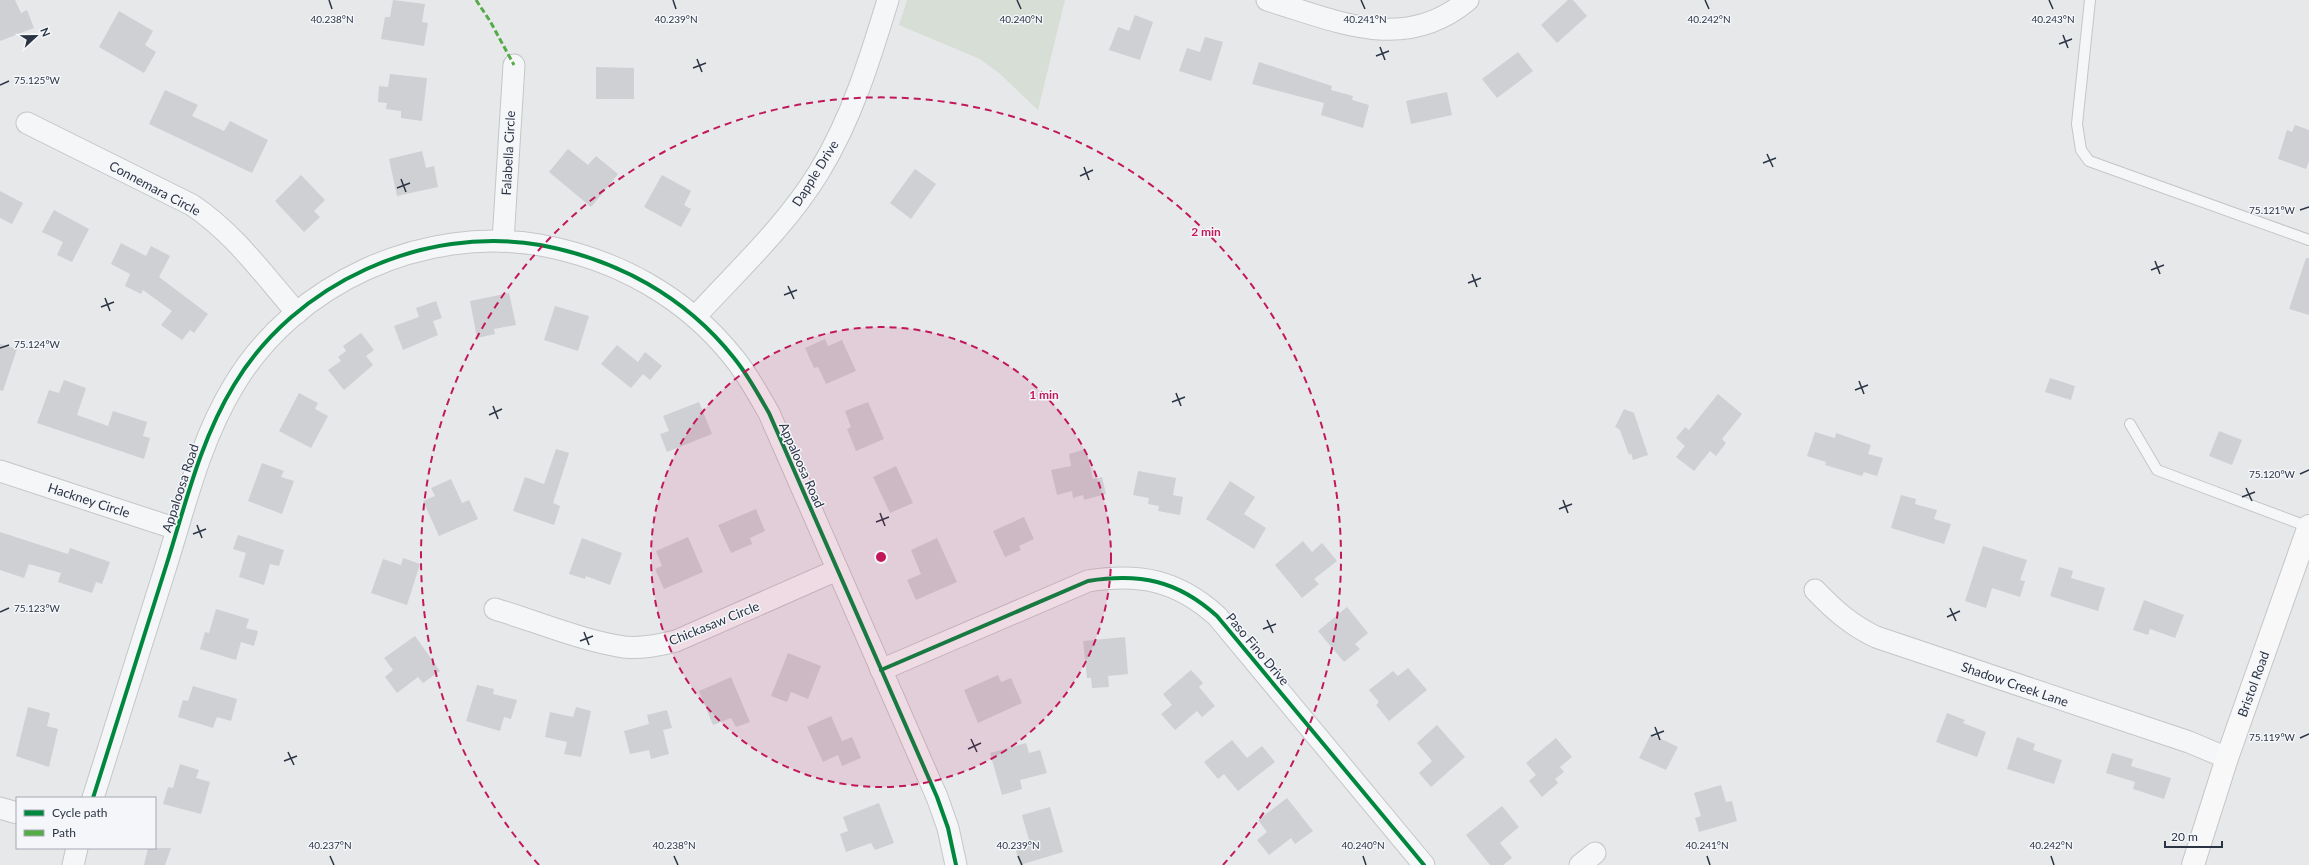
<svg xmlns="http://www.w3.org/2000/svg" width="2309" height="865" font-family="Lato,sans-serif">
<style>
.green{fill:#d6ded6}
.building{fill:#ced0d3}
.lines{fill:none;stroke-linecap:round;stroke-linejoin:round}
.service-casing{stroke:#c4c6c8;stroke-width:12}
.minor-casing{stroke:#c4c6c8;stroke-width:23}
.secondary-casing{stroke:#c4c6c8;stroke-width:24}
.service{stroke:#f5f6f7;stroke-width:10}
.minor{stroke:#f5f6f7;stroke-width:21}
.secondary{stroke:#f8f8f8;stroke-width:22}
.quiet{stroke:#54ac47;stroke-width:3;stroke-dasharray:6 3;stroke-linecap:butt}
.cycleway-casing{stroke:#f4f6f9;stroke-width:6}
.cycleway{stroke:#00873e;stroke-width:4}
.ticks{fill:none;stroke:#2b3445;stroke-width:1.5}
.ring{fill:none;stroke:#c2185b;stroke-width:2;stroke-dasharray:7 5}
.labels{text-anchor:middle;stroke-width:3;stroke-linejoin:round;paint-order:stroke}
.street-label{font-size:13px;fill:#2b3445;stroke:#f4f6f9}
.ticks-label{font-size:10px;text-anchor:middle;fill:#2b3445;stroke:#f4f6f9;stroke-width:3;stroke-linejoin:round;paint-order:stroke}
.centre{fill:#c2185b;stroke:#f4f6f9;stroke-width:2}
.ring-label{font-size:12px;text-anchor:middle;font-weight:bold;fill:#c2185b;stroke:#f4f6f9;stroke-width:3;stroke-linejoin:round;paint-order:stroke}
</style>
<rect width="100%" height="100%" fill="#e6e8ea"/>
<path class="green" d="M907 0H1065L1038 110 999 73 980 59 899 25Z"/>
<g class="building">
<path d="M0 0H15L21 13 27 10 34 28 0 41Z"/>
<path d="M393 0 425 4 422 22 428 23 424 46 381 39 385 17H390Z"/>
<path d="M1568 0H1573L1587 16 1557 43 1541 25Z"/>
<path d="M119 11 153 31 145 45 156 52 144 73 99 47Z"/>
<path d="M1135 15 1153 22 1140 60 1109 50 1118 27 1129 31Z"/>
<path d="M1205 37 1223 42 1211 81 1179 71 1187 48 1200 52Z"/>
<path d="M1518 52 1533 71 1497 98 1482 79Z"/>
<path d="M1259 62 1332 86 1331 90 1353 96 1352 100 1369 105 1363 128 1321 115 1324 103 1252 84Z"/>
<path d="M596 67 634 68V99H596Z"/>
<path d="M390 74 427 78 422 121 401 118V111L386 109 387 103 378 102 379 86 388 87Z"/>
<path d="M165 90 198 105 192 116 224 131 230 121 268 140 252 173 149 124Z"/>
<path d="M1447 92 1452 115 1411 124 1406 101Z"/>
<path d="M2295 125 2309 130V161L2306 169 2278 159 2287 130 2292 132Z"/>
<path d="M568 149 588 165 596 156 618 174 591 207 549 172Z"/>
<path d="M422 151 426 168 434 166 438 187 397 196 389 159Z"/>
<path d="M915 169 936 184 911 219 890 203Z"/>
<path d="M301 175 325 200 314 211 320 217 304 232 275 201Z"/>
<path d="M662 175 691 191 684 205 691 209 681 227 644 207Z"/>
<path d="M0 191 23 203 12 224 0 218Z"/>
<path d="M54 210 89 229 72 262 57 255 63 242 42 232Z"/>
<path d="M121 243 146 256 151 246 170 256 159 277 208 314 194 333 190 330 182 340 161 325 172 311 143 290 141 294 125 286 130 274 111 264Z"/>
<path d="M2306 258H2309V315L2289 309Z"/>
<path d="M509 293 516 325 494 329 495 334 477 338 470 301Z"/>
<path d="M436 301 442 318 433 321 438 335 403 350 394 326 419 317 416 308Z"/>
<path d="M555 306 589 316 578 351 544 340Z"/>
<path d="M361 333 374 350 366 356 373 365 344 390 328 370 341 361 338 357 346 351 343 346Z"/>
<path d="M825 339 828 346 842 340 856 371 826 384 818 367 814 368 805 348Z"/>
<path d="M0 344 17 349 3 391 0 390Z"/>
<path d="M617 345 638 362 645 352 662 366 650 380 643 374 631 388 601 364Z"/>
<path d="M2050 378 2075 386 2071 400 2045 392Z"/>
<path d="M64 380 86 388 77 415 108 426 113 411 147 422 143 436 150 438 144 459 37 423 49 390 59 393Z"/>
<path d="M299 393 318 403 315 409 328 416 311 448 279 431Z"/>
<path d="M1718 394 1742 414 1722 439 1726 443 1716 456 1710 451 1694 471 1676 457 1685 446 1676 438 1685 427 1689 430Z"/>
<path d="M699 402 712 434 667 452 660 434 669 431 663 416Z"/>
<path d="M868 402 884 439 856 451 847 429 851 427 845 411Z"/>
<path d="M1624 409 1634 413 1648 455 1633 460 1631 453 1629 455 1620 430 1615 427Z"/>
<path d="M2219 431 2242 440 2232 465 2209 456Z"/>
<path d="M1815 432 1835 438 1836 433 1871 445 1868 454 1883 458 1877 476 1864 472 1862 476 1825 465 1826 462 1807 456Z"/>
<path d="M556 449 569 453 553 503 560 506 554 525 513 511 525 477 544 484Z"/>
<path d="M1086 449 1093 479 1102 477 1106 494 1084 500 1083 495 1073 498 1072 491 1057 495 1051 470 1071 466 1069 454Z"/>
<path d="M262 463 284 471 281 477 294 481 282 514 248 501Z"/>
<path d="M896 466 913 503 890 513 873 477Z"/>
<path d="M1138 471 1176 478 1173 495 1183 497 1180 515 1158 511 1159 506 1148 504 1149 498 1133 495Z"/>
<path d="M451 479 462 503 469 500 478 519 439 536 423 501 435 496 431 488Z"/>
<path d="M1230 481 1255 497 1244 514 1266 528 1254 549 1206 519Z"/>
<path d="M1901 495 1916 499 1915 504 1937 510 1934 519 1951 524 1944 544 1891 528Z"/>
<path d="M756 509 765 531 750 538 752 544 731 553 718 525Z"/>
<path d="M1024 517 1034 539 1019 546 1021 550 1005 557 993 531Z"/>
<path d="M0 532 68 554 70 548 110 562 102 584 96 582 92 593 58 582 61 573 29 564 24 578 0 570Z"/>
<path d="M238 535 284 550 279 566 270 564 264 585 239 577 246 553 233 549Z"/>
<path d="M688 537 703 572 664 589 655 569 662 566 656 551Z"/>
<path d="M582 538 622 553 610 585 586 576 585 579 569 574Z"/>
<path d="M937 538 957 582 916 600 907 580 921 574 911 550Z"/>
<path d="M1303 541 1312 552 1322 543 1337 561 1314 579 1319 584 1302 598 1275 565Z"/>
<path d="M1983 546 2027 560 2020 580 2025 581 2020 597 1992 588 1986 608 1965 601Z"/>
<path d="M403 558 420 564 407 605 371 593 383 559 401 565Z"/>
<path d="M2059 567 2073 571 2071 578 2105 588 2098 611 2050 596Z"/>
<path d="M2144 600 2184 615 2175 638 2150 629 2148 635 2133 630Z"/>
<path d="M1347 607 1368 633 1355 644 1360 649 1344 662 1318 631Z"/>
<path d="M216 609 249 619 246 628 258 631 254 646 241 642 236 660 200 649 205 632 209 633Z"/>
<path d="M415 636 440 671 423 683 418 677 397 693 385 677 393 670 384 658Z"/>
<path d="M1125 637 1128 674 1108 676 1109 687 1092 688 1091 678H1087L1083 641Z"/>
<path d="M788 653 821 666 808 699 791 692 787 702 771 696Z"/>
<path d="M1408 668 1427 690 1389 721 1376 705 1379 702 1369 690 1393 671 1398 676Z"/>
<path d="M1191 670 1203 683 1199 687 1215 706 1202 717 1197 711 1175 730 1161 714 1172 705 1163 694Z"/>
<path d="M998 675 1001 682 1011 678 1022 703 978 723 964 690Z"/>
<path d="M731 677 750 722 736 727 731 718 713 725 699 691Z"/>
<path d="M477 685 494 689 493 694 517 700 511 719 504 717 500 731 466 721Z"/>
<path d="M193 686 237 699 231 721 217 717 213 728 178 717 183 700 188 701Z"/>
<path d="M28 707 50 713 47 726 58 729 49 767 16 756Z"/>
<path d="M576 707 591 711 581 757 564 754 567 742 545 737 550 712 573 717Z"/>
<path d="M667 710 672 728 663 730 669 754 651 759 649 750 630 754 624 731 649 724 647 715Z"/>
<path d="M1947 713 1965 720 1963 723 1986 732 1977 757 1936 742Z"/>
<path d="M831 716 842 741 852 737 861 758 842 766 838 755 823 762 807 727Z"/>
<path d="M1437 725 1465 757 1431 787 1419 773 1432 761 1417 743Z"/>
<path d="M1651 734 1678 747 1666 770 1639 758Z"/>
<path d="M2017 737 2035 744 2033 750 2062 760 2054 784 2007 769Z"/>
<path d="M1556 738 1572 757 1560 767 1564 772 1555 779 1558 783 1542 797 1529 781 1536 775 1526 763Z"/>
<path d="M1232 740 1247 758 1262 746 1275 762 1238 791 1224 774 1218 779 1204 762Z"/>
<path d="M1026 743 1029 753 1040 750 1047 773 1020 780 1022 789 1002 795 990 753Z"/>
<path d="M2112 753 2133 759 2131 766 2171 778 2164 799 2133 789 2135 782 2106 773Z"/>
<path d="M180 764 199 770 196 778 210 782 201 814 163 804 168 787 173 788Z"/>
<path d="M1721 785 1726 802 1732 801 1737 821 1699 832 1695 818 1701 816 1694 793Z"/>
<path d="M1287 798 1313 831 1295 844 1291 838 1269 855 1257 840 1267 832 1258 820Z"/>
<path d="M879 803 894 843 875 850 871 843 846 852 840 834 848 831 843 817Z"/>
<path d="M1502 806 1519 827 1500 843 1512 858 1503 865H1490L1466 835Z"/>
<path d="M1050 807 1063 852 1020 865 1014 844 1029 840 1022 815Z"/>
<path d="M148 848H171L165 865H144Z"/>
</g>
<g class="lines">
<g class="service-casing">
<g id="service">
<path d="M2090 0 2077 124 2081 150 2089 161 2309 240"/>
<path d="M2130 424 2157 470 2309 527"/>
</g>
</g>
<g class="minor-casing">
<g id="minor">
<path d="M1267 0C1337 21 1404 54 1468 0"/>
<path d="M27 123 192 205C234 233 264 275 297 313"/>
<path d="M503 241 514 65"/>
<path d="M695 317C738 270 786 226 819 172 852 118 870 59 888 0"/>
<path d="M0 471 177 529"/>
<path d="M1815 590C1834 610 1851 625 1876 637L2189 742 2227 758"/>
<path d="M495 609C535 621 583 641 624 647 642 649 659 645 676 641L837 570"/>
<path d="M881 670 1088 581C1140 573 1177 580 1217 616L1424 865"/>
<path d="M93 798C118 720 142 641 167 563 186 502 201 439 234 385 295 283 423 225 540 245 616 259 685 296 734 358 748 375 758 394 769 413L937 797 948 828 956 865"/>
<path d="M0 808 17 813"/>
<path d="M73 865 77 848"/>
<path d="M1580 865 1595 853"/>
</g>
</g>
<g class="secondary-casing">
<path id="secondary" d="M2193 865 2227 758 2309 526"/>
</g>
<use href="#service" class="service"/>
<use href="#minor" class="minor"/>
<use href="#secondary" class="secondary"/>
<path class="quiet" d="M476 0 490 21 514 65"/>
<g class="cycleway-casing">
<g id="cycleway">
<path d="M881 670 1088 581C1140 573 1177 580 1217 616L1424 865"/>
<path d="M93 798C118 720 142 641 167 563 186 502 201 439 234 385 295 283 423 225 540 245 616 259 685 296 734 358 748 375 758 394 769 413L937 797 948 828 956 865"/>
</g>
</g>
<use href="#cycleway" class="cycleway"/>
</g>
<path class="ticks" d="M329 0 332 9M673 0 676 9M1017 0 1021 9M1361 0 1365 9M1705 0 1709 9M2049 0 2053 9M2063 35 2068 48M2059 44 2072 39M1380 47 1385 60M1376 56 1389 51M697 59 702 72M693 68 706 63M0 85 9 81M1767 154 1773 167M1763 163 1776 158M1084 167 1089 180M1080 176 1093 170M401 179 406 192M397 188 410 183M2300 210 2309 207M2155 261 2160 274M2151 270 2164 265M1472 274 1477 287M1468 283 1481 278M788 286 794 299M784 295 797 290M105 298 110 311M101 307 114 302M0 348 9 345M1859 381 1864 394M1855 390 1868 385M1176 393 1181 406M1172 402 1185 397M493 406 498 419M489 415 502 409M2300 474 2309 470M2246 488 2252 501M2242 497 2255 492M1563 500 1568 513M1559 509 1572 504M880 513 885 526M876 522 889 517M197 525 202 538M193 534 206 529M1950 608 1956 621M0 612 9 608M1947 617 1960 611M1267 620 1273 633M1263 629 1276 624M584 632 589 645M580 641 593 636M1655 727 1660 740M1651 736 1664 731M2300 738 2309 734M971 739 977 752M968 749 981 743M288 752 294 765M284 761 297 756M330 856 334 865M674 856 678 865M1018 856 1022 865M1363 856 1366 865M1707 856 1710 865M2051 856 2054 865"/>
<circle cx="881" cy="557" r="230" fill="#c2185b" fill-opacity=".12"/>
<g class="ring">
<circle cx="881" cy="557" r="230"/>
<path d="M539 865A460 460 0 1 1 1223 865"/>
</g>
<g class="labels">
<g class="street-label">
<text transform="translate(508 153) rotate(-87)" y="5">Falabella Circle</text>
<text transform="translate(815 173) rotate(-58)" y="5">Dapple Drive</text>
<text transform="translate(155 188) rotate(28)" y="5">Connemara Circle</text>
<text transform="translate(802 465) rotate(66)" y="5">Appaloosa Road</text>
<text transform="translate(180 488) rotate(-72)" y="5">Appaloosa Road</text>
<text transform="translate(89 500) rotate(18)" y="5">Hackney Circle</text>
<text transform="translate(714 623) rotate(-22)" y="5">Chickasaw Circle</text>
<text transform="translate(1258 649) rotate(50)" y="5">Paso Fino Drive</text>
<text transform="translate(2015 684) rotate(19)" y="5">Shadow Creek Lane</text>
<text transform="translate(2253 684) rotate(-70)" y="5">Bristol Road</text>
</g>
</g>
<g class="ticks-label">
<text x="1021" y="23">40.240°N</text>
<text x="332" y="23">40.238°N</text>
<text x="676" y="23">40.239°N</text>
<text x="1365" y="23">40.241°N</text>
<text x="1709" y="23">40.242°N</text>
<text x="2053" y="23">40.243°N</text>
<text x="37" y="84">75.125°W</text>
<text x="2272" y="214">75.121°W</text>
<text x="37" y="348">75.124°W</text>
<text x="2272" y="478">75.120°W</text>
<text x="37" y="612">75.123°W</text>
<text x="2272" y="741">75.119°W</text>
<text x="330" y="849">40.237°N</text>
<text x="674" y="849">40.238°N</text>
<text x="1018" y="849">40.239°N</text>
<text x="1363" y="849">40.240°N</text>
<text x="1707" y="849">40.241°N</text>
<text x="2051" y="849">40.242°N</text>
</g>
<circle cx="881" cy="557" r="6" class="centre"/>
<g class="ring-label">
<text x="1206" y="236">2 min</text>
<text x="1044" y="399">1 min</text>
</g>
<rect x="16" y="797" width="140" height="52" fill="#f4f6f9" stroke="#a4a8b1"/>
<rect x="24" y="810" width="20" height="6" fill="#00873e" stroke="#a4a8b1"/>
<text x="52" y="817" font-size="12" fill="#2b3445">Cycle path</text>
<rect x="24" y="830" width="20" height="6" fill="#54ac47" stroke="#a4a8b1"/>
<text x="52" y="837" font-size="12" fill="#2b3445">Path</text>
<g transform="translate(36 36) rotate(68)" stroke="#f4f6f9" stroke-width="3" paint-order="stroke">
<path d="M0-3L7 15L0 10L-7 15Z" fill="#2b3445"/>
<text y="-6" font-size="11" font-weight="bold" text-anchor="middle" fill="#2b3445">N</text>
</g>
<path d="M2165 841v6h57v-6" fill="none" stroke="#2b3445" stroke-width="2"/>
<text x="2171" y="841" font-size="12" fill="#2b3445" stroke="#f4f6f9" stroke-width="3" paint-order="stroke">20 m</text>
</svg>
